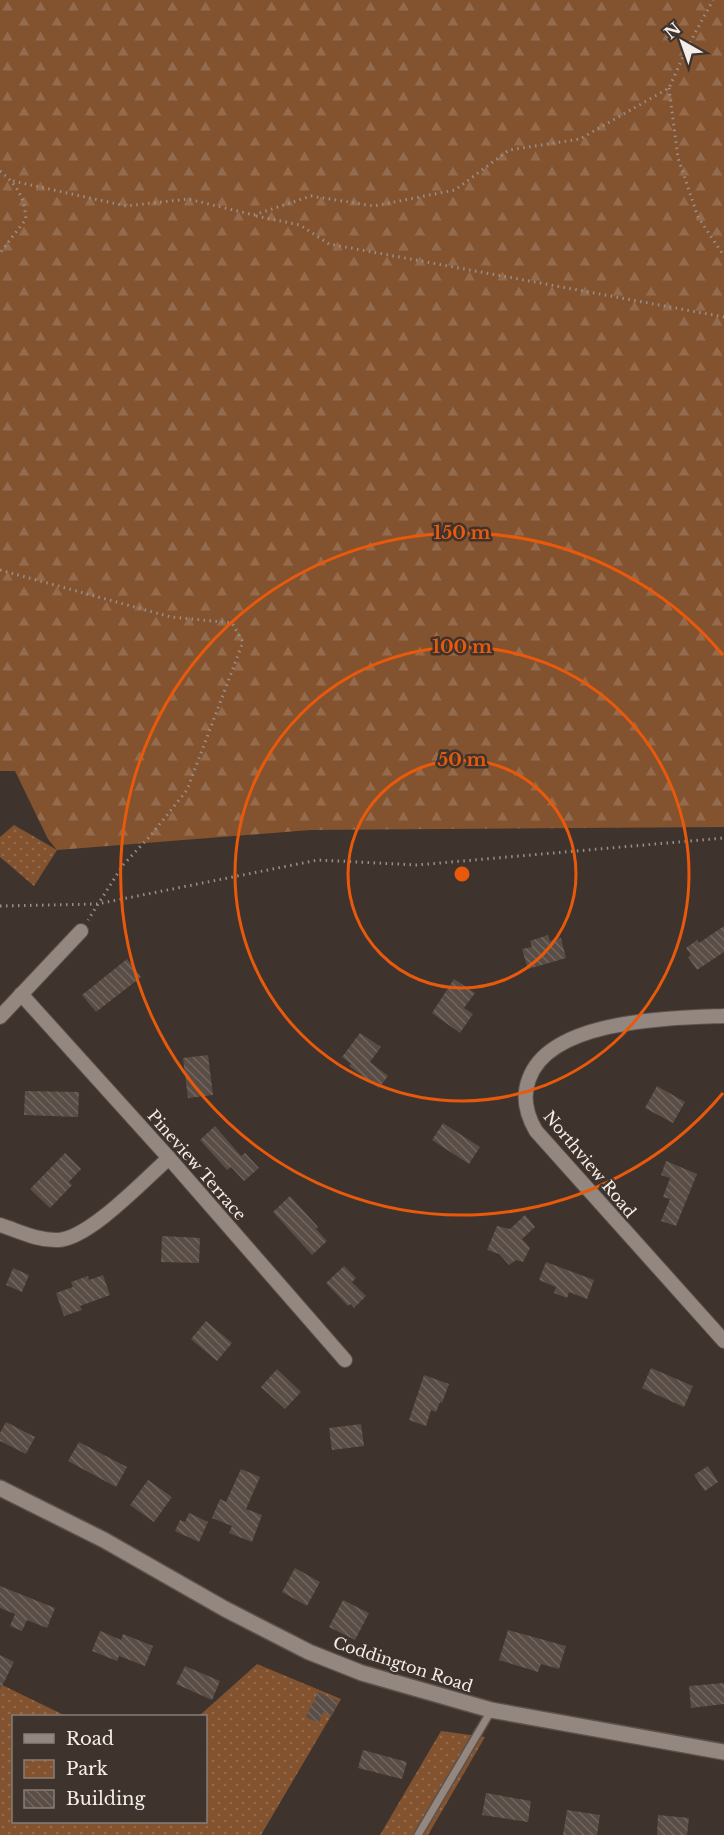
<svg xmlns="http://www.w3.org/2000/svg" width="724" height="1835" font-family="'Libre Baskerville',serif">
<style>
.forest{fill:url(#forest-firs)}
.park{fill:url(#park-dots)}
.building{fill:url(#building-back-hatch)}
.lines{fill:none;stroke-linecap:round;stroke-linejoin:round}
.lane-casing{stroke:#5b524c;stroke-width:10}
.street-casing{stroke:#5b524c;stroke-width:16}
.secondary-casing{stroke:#5b524c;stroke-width:18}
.path{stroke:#988f89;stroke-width:3;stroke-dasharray:1.5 4.5;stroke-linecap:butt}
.lane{stroke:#94877f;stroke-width:7}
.street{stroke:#94877f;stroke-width:14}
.secondary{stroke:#94877f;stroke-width:15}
.ring{fill:none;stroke:#e8590c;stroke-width:3}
.labels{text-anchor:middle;stroke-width:5;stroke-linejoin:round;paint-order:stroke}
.street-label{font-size:16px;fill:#f5ede9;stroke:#3f342d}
.centre{fill:#e8590c;stroke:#3f342d;stroke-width:3}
.ring-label{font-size:18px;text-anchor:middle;font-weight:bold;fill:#e8590c;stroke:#3f342d;stroke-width:5;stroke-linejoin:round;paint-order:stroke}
</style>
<defs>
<pattern id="forest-firs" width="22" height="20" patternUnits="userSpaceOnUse" patternTransform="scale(1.5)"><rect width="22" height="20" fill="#83522f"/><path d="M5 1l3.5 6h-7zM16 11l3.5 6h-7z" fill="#956b4d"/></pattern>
<pattern id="park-dots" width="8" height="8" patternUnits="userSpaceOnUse" patternTransform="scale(1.5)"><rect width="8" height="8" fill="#83522f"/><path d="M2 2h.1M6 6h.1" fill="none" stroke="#956b4d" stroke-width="1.8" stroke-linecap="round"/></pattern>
<pattern id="building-back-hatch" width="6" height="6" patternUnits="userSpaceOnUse" patternTransform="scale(1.5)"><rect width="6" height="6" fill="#594d46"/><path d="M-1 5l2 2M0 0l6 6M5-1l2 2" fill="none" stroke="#716761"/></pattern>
</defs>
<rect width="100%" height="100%" fill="#3f342d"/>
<path class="forest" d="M0 0H724V827L310 830 57 850 48 839 15 771H0Z"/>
<g class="park">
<path d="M14 825 57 850 34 886 0 857V837Z"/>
<path d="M257 1664 341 1699 261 1835H0V1684L66 1716H14V1822H206V1716H199Z"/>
<path d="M441 1731 485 1737 428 1835H380Z"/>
</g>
<g class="building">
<path d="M724 926V952L697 970 688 957 691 955 686 948 697 940 699 943Z"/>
<path d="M548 935 550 941 561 938 566 958 528 969 522 949 532 947 530 941Z"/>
<path d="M127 959 141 977 96 1012 82 995Z"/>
<path d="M454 979 475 993 464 1008 473 1014 460 1033 432 1013Z"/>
<path d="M360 1033 381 1047 370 1062 388 1076 379 1088 349 1066 351 1064 342 1057Z"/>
<path d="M208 1055 213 1095 188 1098 183 1058Z"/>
<path d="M657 1086 685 1102 673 1123 645 1108Z"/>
<path d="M25 1091 79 1092 78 1117 24 1115Z"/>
<path d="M443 1123 480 1147 469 1164 432 1140Z"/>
<path d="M215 1126 241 1156 245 1153 259 1168 244 1181 231 1167 227 1170 200 1140Z"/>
<path d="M65 1153 81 1169 69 1182 72 1185 50 1208 30 1189Z"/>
<path d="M666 1161 697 1174 676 1226 661 1221 670 1199 663 1197 670 1178 661 1175Z"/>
<path d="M290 1196 318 1227 316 1229 327 1241 312 1255 273 1212Z"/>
<path d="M525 1215 535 1227 522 1239 530 1248 523 1262 516 1260 509 1265 499 1254 487 1250 497 1226 510 1229Z"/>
<path d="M162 1236 200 1238 199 1263 161 1262Z"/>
<path d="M546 1262 594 1280 587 1299 569 1292 567 1298 554 1293 556 1287 539 1280Z"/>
<path d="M344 1266 356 1278 352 1282 366 1296 354 1308 351 1304 348 1306 326 1283Z"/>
<path d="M13 1268 29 1275 22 1292 6 1285Z"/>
<path d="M103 1275 110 1295 80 1306 82 1310 64 1316 56 1293 73 1287 71 1282 88 1276 89 1280Z"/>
<path d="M206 1321 232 1343 217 1361 191 1339Z"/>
<path d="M651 1368 693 1386 684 1407 642 1388Z"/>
<path d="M277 1369 301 1392 285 1409 261 1387Z"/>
<path d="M424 1375 449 1384 442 1403 440 1402 436 1412 431 1410 426 1426 409 1420Z"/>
<path d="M6 1422 35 1437 26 1454 0 1441V1433Z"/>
<path d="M361 1424 364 1446 332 1450 329 1428Z"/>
<path d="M79 1442 127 1467 116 1487 68 1461Z"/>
<path d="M708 1466 718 1482 705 1491 694 1475Z"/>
<path d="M241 1469 260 1477 246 1509 262 1515 252 1542 229 1533 232 1526 212 1518 220 1499 226 1502Z"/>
<path d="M148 1480 172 1497 154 1522 130 1505Z"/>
<path d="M189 1513 208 1522 199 1542 175 1531 180 1520 185 1522Z"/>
<path d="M295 1568 320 1582 307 1606 282 1592Z"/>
<path d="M0 1586 55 1608 47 1628 27 1620 22 1631 10 1626 15 1614 0 1608Z"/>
<path d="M343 1600 369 1613 355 1640 329 1627Z"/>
<path d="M508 1630 566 1646 559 1669 541 1664 538 1672 499 1660Z"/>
<path d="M100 1631 121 1640 123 1634 153 1646 145 1666 119 1656 117 1661 92 1651Z"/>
<path d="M0 1655 14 1662 0 1690Z"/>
<path d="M185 1666 220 1681 212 1700 176 1684Z"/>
<path d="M724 1683V1704L691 1708 689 1686Z"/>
<path d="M318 1692 338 1701 332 1716 323 1712 319 1723 306 1717Z"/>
<path d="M363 1750 407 1762 402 1779 358 1768Z"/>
<path d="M486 1793 531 1801 528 1822 482 1815Z"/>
<path d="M567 1810 600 1815 597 1835H563Z"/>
<path d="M658 1815 689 1818 687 1835H657Z"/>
</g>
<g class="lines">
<g class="lane-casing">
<path id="lane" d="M418 1835 491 1711"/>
</g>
<g class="street-casing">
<g id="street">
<path d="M21 994 169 1158 345 1360"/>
<path d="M724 1016C671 1018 550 1019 529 1079 522 1097 526 1114 536 1131L724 1341"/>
<path d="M0 1017 81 931"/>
<path d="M0 1225C19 1231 38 1241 58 1240 89 1239 145 1179 169 1158"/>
</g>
</g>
<g class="secondary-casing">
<path id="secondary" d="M0 1488 104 1540 225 1609 309 1652 362 1673 491 1710 724 1752"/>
</g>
<g class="path">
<path d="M669 88 678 158 698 217 724 256"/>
<path d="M0 171C18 186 24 197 26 219L0 253"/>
<path d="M13 181 126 206 188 199 254 215 311 196 374 206 455 190 509 150 580 139 669 88 687 48 713 0"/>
<path d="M256 216 300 225 329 244 724 317"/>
<path d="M0 570 171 617 232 623 243 642 187 790 151 835 123 865 88 920"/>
<path d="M0 906 97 904 318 860 417 865 724 838"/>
</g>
<use href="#lane" class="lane"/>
<use href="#street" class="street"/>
<use href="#secondary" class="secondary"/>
</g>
<g class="ring">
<circle cx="462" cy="874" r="114"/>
<circle cx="462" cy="874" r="227"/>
<path d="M723 1093A341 341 0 1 1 723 655"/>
</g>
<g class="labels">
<g class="street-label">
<text transform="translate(590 1164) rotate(50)" y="6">Northview Road</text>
<text transform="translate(197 1165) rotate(49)" y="6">Pineview Terrace</text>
<text transform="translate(403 1664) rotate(18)" y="6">Coddington Road</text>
</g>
</g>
<circle cx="462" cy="874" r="9" class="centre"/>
<g class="ring-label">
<text x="462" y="539">150 m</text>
<text x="462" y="653">100 m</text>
<text x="462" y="766">50 m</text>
</g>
<rect x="12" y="1715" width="195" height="108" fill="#3f342d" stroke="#887e78" stroke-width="1.5"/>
<rect x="24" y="1734" width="30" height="9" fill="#94877f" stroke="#887e78" stroke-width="1.5"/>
<text x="66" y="1745" font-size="18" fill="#f5ede9">Road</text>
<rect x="24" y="1760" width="30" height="18" fill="url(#park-dots)" stroke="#887e78" stroke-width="1.5"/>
<text x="66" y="1775" font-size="18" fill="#f5ede9">Park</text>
<rect x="24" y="1790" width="30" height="18" fill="url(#building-back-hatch)" stroke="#887e78" stroke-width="1.5"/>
<text x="66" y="1805" font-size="18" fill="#f5ede9">Building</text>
<g transform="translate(682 42) rotate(320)" stroke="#3f342d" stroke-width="4.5" paint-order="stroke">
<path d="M0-4.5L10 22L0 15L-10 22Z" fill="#f5ede9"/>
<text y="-9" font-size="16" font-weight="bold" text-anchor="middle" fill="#f5ede9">N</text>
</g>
</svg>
